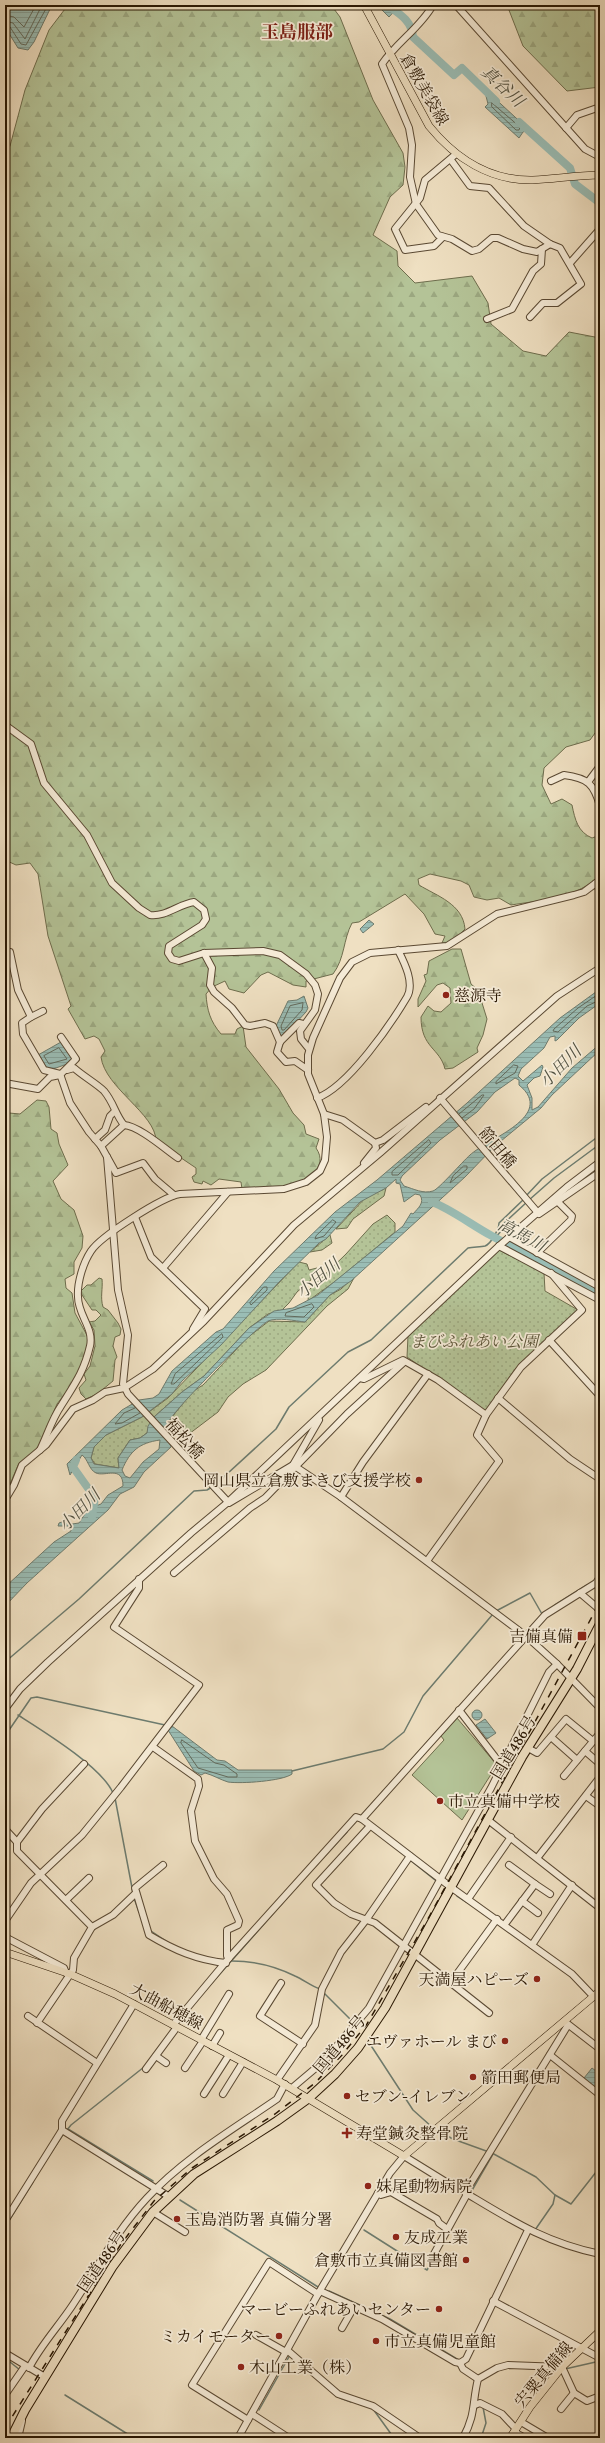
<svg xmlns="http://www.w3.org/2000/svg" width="605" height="2443" font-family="'Gentium Book Plus','Noto Serif JP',serif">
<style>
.grass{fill:url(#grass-dots);stroke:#6e6d4d}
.forest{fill:url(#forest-firs);stroke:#6e6d4d}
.pitch{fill:#b4c397;stroke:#6e6d4d}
.water{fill:url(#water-rules);stroke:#6d7b6e;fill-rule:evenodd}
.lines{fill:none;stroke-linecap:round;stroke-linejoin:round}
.shore{stroke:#626a5c;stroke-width:1}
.stream{stroke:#6d7b6e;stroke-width:1.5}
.river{stroke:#9abdb5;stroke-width:8}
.minor-casing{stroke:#5a4933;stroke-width:8}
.major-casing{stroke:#291703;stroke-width:8}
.highway-casing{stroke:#291703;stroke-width:10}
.minor{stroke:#f5ebd7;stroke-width:6}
.major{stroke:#efe0c2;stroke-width:7}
.highway{stroke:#efe0c2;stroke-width:8}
.rail{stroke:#291703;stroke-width:1.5;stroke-dasharray:7 7;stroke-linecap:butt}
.poi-dot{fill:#8f2418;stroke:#f5ebd7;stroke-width:1.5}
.labels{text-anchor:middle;stroke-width:3.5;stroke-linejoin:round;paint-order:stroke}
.street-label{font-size:16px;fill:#291703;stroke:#f5ebd7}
.poi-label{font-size:16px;fill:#291703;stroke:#f5ebd7;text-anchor:start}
.park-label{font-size:16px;font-style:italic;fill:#5a5337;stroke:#f5ebd7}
.water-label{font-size:17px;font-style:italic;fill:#515141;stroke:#f5ebd7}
.quarter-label{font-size:18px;font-weight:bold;fill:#7a1f14;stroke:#f5ebd7}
</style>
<defs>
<pattern id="grass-dots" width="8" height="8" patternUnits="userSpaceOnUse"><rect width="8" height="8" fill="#b4c397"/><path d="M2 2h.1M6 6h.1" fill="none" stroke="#9ba780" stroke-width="1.8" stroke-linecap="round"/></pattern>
<pattern id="forest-firs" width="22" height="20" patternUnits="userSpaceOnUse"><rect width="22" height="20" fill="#b4c397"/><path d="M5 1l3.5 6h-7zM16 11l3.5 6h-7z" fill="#9ba780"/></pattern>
<pattern id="water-rules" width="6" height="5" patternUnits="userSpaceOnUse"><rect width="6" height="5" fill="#9abdb5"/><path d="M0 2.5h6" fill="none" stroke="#85a29a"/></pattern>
</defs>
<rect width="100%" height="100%" fill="#efe0c2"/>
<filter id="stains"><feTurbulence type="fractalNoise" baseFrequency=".005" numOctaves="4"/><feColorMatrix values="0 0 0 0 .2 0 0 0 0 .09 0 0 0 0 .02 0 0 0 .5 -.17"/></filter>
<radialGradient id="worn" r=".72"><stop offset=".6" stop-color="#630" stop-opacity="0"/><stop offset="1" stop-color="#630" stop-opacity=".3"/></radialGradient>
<g class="grass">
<path d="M386 1188 384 1196 353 1219 347 1228 336 1229 366 1197Z"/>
<path d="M387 1215 395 1223V1232L337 1280 308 1301 309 1290 346 1254 373 1224Z"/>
<path d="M330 1235 332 1243 322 1250 310 1252Z"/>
<path d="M499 1250 544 1273 545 1291 578 1310 515 1369 487 1410H483L407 1357 408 1336Z"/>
<path d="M299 1262 307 1264 309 1270 317 1268 310 1281 297 1292 289 1303 282 1310 268 1314 249 1328 204 1376 182 1392 154 1417 147 1433 140 1438 130 1440 118 1458 119 1468 95 1464 91 1458 94 1447 106 1435 142 1417 168 1398Z"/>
<path d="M355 1276 348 1289 327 1306 266 1370 243 1384 228 1397 218 1412 185 1437 167 1431 168 1422 192 1392 203 1385 247 1338 269 1321 305 1322 330 1295 341 1289Z"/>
</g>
<g class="forest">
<path d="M68 5H331L340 17 373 100 403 153 405 167 403 185 390 197 373 235 397 251 398 266 415 283 472 276 488 303 491 324 523 351 546 356 569 332 600 338V719L598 729 590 740 566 747 544 768 542 785 551 804 562 799 572 805C575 820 578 832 592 838L600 835V875C578 898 542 900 511 905L499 898 487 900 474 897 469 885 461 881 430 874 418 879 419 885C437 896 463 904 465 929L458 936 447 943H442L445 936 435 934 424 914 405 894 359 922 352 923C343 940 345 958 333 974L306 981V987L293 985 268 972 261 975 244 993 229 989 225 981 212 987 206 994C207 1010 210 1021 221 1034H235L237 1029 243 1026 246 1047 279 1089 293 1113 304 1125 306 1134 319 1139 316 1148C330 1168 305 1182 286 1187 273 1190 256 1188 242 1189L241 1182 219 1179 211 1185 203 1181 202 1184 194 1182 192 1177 196 1174V1168L156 1141C156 1114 105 1088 101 1057L105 1051 99 1039 94 1036 85 1039 68 1009 71 1006 48 936 38 874 30 863 16 865 5 860V154L10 146 25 90 49 30Z"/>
<path d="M507 5H600V87L567 91 523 46Z"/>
<path d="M452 949H461L471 984 478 990 487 1019 483 1035 477 1048 478 1052 453 1068 445 1069C440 1048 421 1048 421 1017L428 1006 434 1011 441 1012 451 1003 450 988 443 983 437 985 418 1007V999L426 981 424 975 427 974 429 961Z"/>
<path d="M37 1100 46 1101 49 1107 51 1129 57 1133 59 1144 68 1165 53 1181 61 1199 74 1210 83 1236 82 1248 74 1262V1274L65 1279 66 1288 72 1293 75 1313 89 1339 83 1362 70 1387 57 1404 39 1447 29 1458 19 1463 8 1489H5V1117L9 1113 20 1114Z"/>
<path d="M99 1278 102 1279C103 1289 100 1297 103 1307L108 1310 118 1323 121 1329 120 1335 115 1337 113 1346 117 1357 115 1360 113 1381 97 1394 86 1399 81 1394 79 1388 86 1380 84 1374 90 1366 95 1346 94 1330 89 1322 95 1321 101 1315 96 1310H92L80 1292 87 1285H91Z"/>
</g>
<path class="pitch" d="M457 1718 497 1765 462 1820 412 1775 444 1740 441 1736Z"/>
<g class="water">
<path d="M5 5H52L34 42 28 50 18 48 5 27Z"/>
<path d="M377 5H396L398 7 389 17Z"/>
<path d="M489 93 528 129 523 132 519 138 485 107 488 104 486 96Z"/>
<path d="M369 920 374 924 363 933 360 929Z"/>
<path d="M600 989V1003L579 1018 557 1040 555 1041V1036L550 1037 544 1048 521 1069 518 1076 523 1081 542 1065 543 1067 540 1076 534 1078 527 1085 532 1098V1110L538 1107 572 1068 600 1044V1050L552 1095 541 1108 495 1146 465 1177 351 1281 330 1295 305 1322C296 1321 277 1317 268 1321 256 1327 172 1411 168 1423 165 1430 169 1439 171 1447L144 1472 134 1487 120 1494 108 1510 27 1583 5 1606V1587L54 1542 71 1531V1526H58L59 1523 67 1520 72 1524 79 1523 88 1509 101 1504 108 1495 123 1486C123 1465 105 1477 96 1473 89 1470 88 1459 82 1455L70 1475 67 1464 122 1410 139 1400 153 1398 159 1394 172 1371 216 1332 223 1329 274 1271 335 1212 377 1180 467 1103 560 1018ZM515 1078 519 1080V1085C557 1116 487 1139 470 1155 462 1162 439 1189 433 1191 423 1194 414 1189 404 1186L400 1180 402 1176 440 1140 477 1112 495 1092ZM396 1179V1183L400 1184 404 1202 415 1194 420 1195C425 1203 418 1208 413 1214L411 1213 403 1226 318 1295 293 1308 274 1311 249 1328 204 1376 182 1392 154 1417 148 1426 147 1433 140 1438 130 1440 118 1458 119 1468 94 1464 91 1458 94 1447 106 1435 142 1417 172 1394 182 1381 221 1345 279 1282 319 1243 326 1239 360 1202 386 1188ZM160 1440 159 1449 143 1462 130 1478 125 1476 122 1470C130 1451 139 1443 160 1440Z"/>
<path d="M304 996 308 1008 306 1012 281 1039 276 1026 288 1001 297 1000Z"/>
<path d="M61 1042 73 1059 70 1063 53 1069 46 1067 38 1055Z"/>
<circle cx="477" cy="1715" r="5"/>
<path d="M485 1719 496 1733 487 1739 476 1725Z"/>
<path d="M172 1726 217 1760 225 1761 238 1770H292V1774C283 1781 241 1784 228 1782 221 1780 213 1775 205 1773L201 1775 194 1771 168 1730Z"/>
<path d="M592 2068 600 2074V2089L588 2084 584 2078Z"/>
</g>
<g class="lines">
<g class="shore">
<path d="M5 15 14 17 24 27 36 5"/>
<path d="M5 21 13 23 25 39 42 5"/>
<path d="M5 26 10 27 21 44 26 45 48 5"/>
<path d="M492 103 520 127 519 130H516L492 107Z"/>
<path d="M600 993 578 1008 554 1029 553 1031 558 1032 587 1006 600 1000"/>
<path d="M303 1003 302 1010 284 1030H282L281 1026 290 1006Z"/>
<path d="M59 1048 67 1059 49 1064 44 1056Z"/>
<path d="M514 1065 518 1066 515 1073 496 1084V1082Z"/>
<path d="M459 1114 482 1095H484L474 1109 462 1118"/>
<path d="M429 1140 431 1143 398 1175H392V1172Z"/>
<path d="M464 1166H467V1169L450 1183 453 1176Z"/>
<path d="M333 1220 336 1222 324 1236 315 1239 316 1236Z"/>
<path d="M264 1287H267V1290L251 1305 250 1303Z"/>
<path d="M312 1304 314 1307 304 1317 285 1316 286 1313Z"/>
<path d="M222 1334 223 1337 174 1384H171L175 1374Z"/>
<path d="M135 1408 124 1413 115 1424 122 1423 140 1413"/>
<path d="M182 1740 215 1763 224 1765 237 1774V1777H228L198 1768 181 1743Z"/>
</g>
<g class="stream">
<path d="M525 1197 542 1179 600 1135"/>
<path d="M529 1200 554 1178 600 1144"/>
<path d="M495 1238 502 1230 501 1226 527 1202"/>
<path d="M215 1485 276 1429 289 1407 348 1352 371 1340 468 1248C474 1247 481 1247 485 1246 491 1244 499 1229 499 1223L523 1200"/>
<path d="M5 1571 7 1587"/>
<path d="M555 1605 587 1585"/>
<path d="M496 1611 530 1593 542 1614"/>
<path d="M5 1662 79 1599 194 1491 207 1490 212 1487"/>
<path d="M18 1715C43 1731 102 1767 113 1793"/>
<path d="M5 1736 31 1698 37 1697 165 1725"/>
<path d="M292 1771 383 1749 404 1732 423 1696 493 1614"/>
<path d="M115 1798 133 1893"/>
<path d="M360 1817 491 1671"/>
<path d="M410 1860 435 1880"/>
<path d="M313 1869 347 1832"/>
<path d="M457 1896 468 1903"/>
<path d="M134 1898 139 1912"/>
<path d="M151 1931 166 1941"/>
<path d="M232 1961C254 1961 275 1966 295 1976 304 1980 311 1986 320 1989"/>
<path d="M203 1993 309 1873"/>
<path d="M324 1993 353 2022"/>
<path d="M599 1997 600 1996"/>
<path d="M370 2044 413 2110 432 2127"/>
<path d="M68 2129 153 2181"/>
<path d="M67 2130 71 2125 144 2067"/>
<path d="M438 2131 453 2139 489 2152"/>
<path d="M492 2153 536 2177 555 2195 553 2204 535 2230"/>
<path d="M43 2165 64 2133"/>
<path d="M471 2192 493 2154"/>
<path d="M555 2195 571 2204 600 2167"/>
<path d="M180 2200 318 2287"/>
<path d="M5 2227 33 2182"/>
<path d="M364 2230 427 2270 436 2256"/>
<path d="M329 2291 390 2319 457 2359"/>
<path d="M5 2358 20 2370"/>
<path d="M521 2368 537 2369"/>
<path d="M565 2369 600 2361"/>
<path d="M65 2395 134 2438"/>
<path d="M340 2398 351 2402"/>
<path d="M373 2409 394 2438"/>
<path d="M259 2410 290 2355"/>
<path d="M481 2438 486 2423 483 2407"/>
</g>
<g class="river">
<path d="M387 5C400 14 412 21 413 37L454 75 462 68 496 101"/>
<path d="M519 122 570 168 575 184 600 203"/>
<path d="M432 1202C451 1209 473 1226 492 1236 528 1256 565 1273 600 1293"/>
<path d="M76 1460 73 1467 95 1498 92 1517"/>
</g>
<g class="minor-casing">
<g id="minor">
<path d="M433 5C420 28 397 42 382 64L409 128 412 145 410 177 416 204 438 235 452 239 472 251 479 249 492 238H498L523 249 537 252 550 244 560 248 581 284 557 303H543L530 317"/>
<path d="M456 5 585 149 600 157"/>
<path d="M566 128 577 115 600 107"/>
<path d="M451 160 470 186 489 188 524 226 550 244"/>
<path d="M443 237 434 246 405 250 395 229 420 198 425 180 456 154"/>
<path d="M570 263 600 229"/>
<path d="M487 319 512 309 533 271 541 264 542 249"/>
<path d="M5 725 31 744 44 783 87 835 112 883 139 908 150 915C166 917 179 904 194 902L204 910 206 919 202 925 169 946 168 953 172 959 179 961 204 953 263 951 280 955 306 974 315 985 318 994 315 1010 300 1031 301 1039 309 1049"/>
<path d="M551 781 564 775C588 778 594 784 600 806"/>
<path d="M588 782 600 766"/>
<path d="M596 883 600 892"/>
<path d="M10 952 18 990 31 1017 22 1023 23 1034 44 1070 60 1074 70 1103 89 1132 101 1146 116 1173 143 1163 155 1179 174 1195"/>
<path d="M204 953 212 968 210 985 214 992 232 1008 245 1025 250 1026 265 1023 273 1026 280 1042"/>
<path d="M31 1017 43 1011"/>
<path d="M303 1024 299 1023 280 1042 277 1052 286 1062 295 1061 308 1070"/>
<path d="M67 1070 74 1068C83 1076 97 1084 104 1091 114 1103 115 1114 124 1125"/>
<path d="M5 1083 38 1089 50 1077 60 1075 76 1059 61 1037"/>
<path d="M317 1098C348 1087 391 1024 407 997 415 983 404 962 398 950"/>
<path d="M440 1098 539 1214 600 1172"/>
<path d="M324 1114 343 1120 375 1143 383 1140 426 1107"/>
<path d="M95 1139 105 1130 110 1116 114 1112"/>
<path d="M101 1146 124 1125C139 1126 165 1149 178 1158"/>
<path d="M107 1157 118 1290 128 1335 123 1384 128 1394 229 1503 293 1465 319 1420"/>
<path d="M364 1163 376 1148 375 1143"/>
<path d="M135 1217 151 1257 205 1309 193 1329"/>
<path d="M509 1237 600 1287"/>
<path d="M499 1246 600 1300"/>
<path d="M537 1253 571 1220 572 1216 558 1202"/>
<path d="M163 1268 228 1192"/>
<path d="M549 1340 600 1396"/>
<path d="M360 1378 364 1379 403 1360 438 1380 486 1415 521 1367 582 1310 551 1273"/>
<path d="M498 1398 570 1459 600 1479"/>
<path d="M40 1450C47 1436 52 1419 61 1406 74 1385 84 1372 90 1346 94 1328 78 1315 78 1297 77 1283 83 1263 91 1251 101 1236 162 1197 180 1194L284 1189 306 1182 320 1171 325 1160 327 1137 324 1114 308 1074V1055L313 1038 340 978 352 962 370 953 447 946 497 914 574 895 584 892 600 880"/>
<path d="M293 1465 341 1497 526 1636 557 1664 600 1708"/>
<path d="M341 1497 363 1462 428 1374"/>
<path d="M5 1500 14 1485 22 1465 46 1445 73 1409 93 1400 105 1392 124 1388 153 1369 204 1321 294 1225 380 1153 557 996 600 968"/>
<path d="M427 1561 499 1461 477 1435 486 1415"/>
<path d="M174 1573 250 1508 265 1498 347 1414 404 1362"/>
<path d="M580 1593 600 1610"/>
<path d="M5 1709 20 1689 48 1662 191 1533 227 1503 499 1246 567 1187 600 1162"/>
<path d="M459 1710 502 1766"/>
<path d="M551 1737 577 1760"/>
<path d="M153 1747 198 1779 199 1786 191 1811 195 1841 214 1879 227 1894 239 1921 238 1925 227 1930V1956L229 1958 173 2025"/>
<path d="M528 1748 537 1753 566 1719 593 1741"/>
<path d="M585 1751 600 1764"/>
<path d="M564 1776 600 1733"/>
<path d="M586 1796 600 1806"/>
<path d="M362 1819 452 1888 572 1974 593 1996"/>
<path d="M488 1820 600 1908"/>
<path d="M370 1826 316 1885 334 1903 351 1914 375 1923 489 2013"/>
<path d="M5 1829 17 1842V1851L92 1927 74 1958 73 1970 37 2023"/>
<path d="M17 1842 42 1809 84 1764"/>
<path d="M538 1857 600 1777"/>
<path d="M163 1865 135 1888 149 1935C174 1950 197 1960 226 1963"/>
<path d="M535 1884 550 1894"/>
<path d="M468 1899 511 1837"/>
<path d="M66 1900 89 1878"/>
<path d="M522 1901 538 1913"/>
<path d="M5 1921 31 1883 82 1835 121 1787 199 1685 114 1627 139 1588V1579"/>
<path d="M505 1924 535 1884 509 1865"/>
<path d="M92 1927 113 1915 136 1893"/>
<path d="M5 1937 64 1968 66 1973"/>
<path d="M532 1945 572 1885"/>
<path d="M229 1958 356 1817 362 1819 545 1615 596 1583 600 1577"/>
<path d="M451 1982 497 1919"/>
<path d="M281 1983 260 2016 303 2044"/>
<path d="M28 2016 97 2063"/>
<path d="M565 2022 600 2049"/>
<path d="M201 2040 229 1994"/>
<path d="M212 2046 220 2033"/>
<path d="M550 2055 600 2095"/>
<path d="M156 2056 166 2063"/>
<path d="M185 2068 203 2041"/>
<path d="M146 2069 177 2027"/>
<path d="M277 2080 315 2025 322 1989 341 1952 366 1920 410 1856"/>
<path d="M292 2088 324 2061 369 2008 491 1788 549 1672 557 1664"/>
<path d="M204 2094 229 2055"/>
<path d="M223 2094 243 2062"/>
<path d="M62 2130 168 2196"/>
<path d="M378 2193 381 2195 391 2192 437 2219 439 2223 447 2229"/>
<path d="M153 2212 185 2232"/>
<path d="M5 2221 62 2130V2121L134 2004"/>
<path d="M434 2254 466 2196V2191L568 2025"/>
<path d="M320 2291 382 2319 455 2362 460 2363 466 2359 528 2230"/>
<path d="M493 2301 600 2358"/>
<path d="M342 2328 354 2307"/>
<path d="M256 2335 286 2352"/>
<path d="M287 2350 338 2394 373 2406 420 2438"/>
<path d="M5 2353 45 2377"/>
<path d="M460 2363 463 2369 478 2379"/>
<path d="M29 2368C41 2345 58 2327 72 2306 96 2270 117 2230 147 2198 184 2158 232 2130 277 2099L285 2084"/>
<path d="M5 2395 25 2366"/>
<path d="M475 2405 480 2403 502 2414 516 2429"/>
<path d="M561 2409 574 2393"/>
<path d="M252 2414 289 2438"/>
<path d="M248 2420 192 2385 269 2262 318 2294"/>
<path d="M521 2422 548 2438"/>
<path d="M514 2432 525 2438"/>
<path d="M18 2438 22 2421"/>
<path d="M238 2438 322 2287 390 2173 404 2156 459 2190 466 2191 469 2195C514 2222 547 2243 600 2254"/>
<path d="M463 2438C476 2414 472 2403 478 2379L497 2368 508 2365 562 2367 574 2393 587 2401 600 2396"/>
</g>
</g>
<g class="major-casing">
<g id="major">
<path d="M364 5 429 126C455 158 490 181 533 180 555 179 578 175 600 175"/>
<path d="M5 1952 70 1974 115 1994 277 2080 404 2156 600 1991"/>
<path d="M510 2438 530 2407 562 2367 600 2331"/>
</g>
</g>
<g class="highway-casing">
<path id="highway" d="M11 2438 25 2410 113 2266 153 2212 194 2174 277 2121 309 2098 335 2074 358 2048 385 2008 522 1757 577 1669 600 1624"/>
</g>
<use href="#minor" class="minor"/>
<use href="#major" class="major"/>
<use href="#highway" class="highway"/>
<path class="rail" d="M5 2428 121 2244 154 2201 192 2168 275 2114 315 2083 342 2055 367 2024 429 1917 600 1602"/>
</g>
<g class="poi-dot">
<circle cx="446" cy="995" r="4"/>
<circle cx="419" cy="1480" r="4"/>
<rect x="577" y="1631" width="10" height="10" rx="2"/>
<circle cx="440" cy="1801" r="4"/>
<circle cx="537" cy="1979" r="4"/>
<circle cx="505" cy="2041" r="4"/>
<circle cx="473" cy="2077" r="4"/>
<circle cx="347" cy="2096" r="4"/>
<path d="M345 2127h4v4h4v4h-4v4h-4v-4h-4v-4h4z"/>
<circle cx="368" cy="2186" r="4"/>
<circle cx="177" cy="2219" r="4"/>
<circle cx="396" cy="2237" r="4"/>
<circle cx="466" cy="2260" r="4"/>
<circle cx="439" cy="2309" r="4"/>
<circle cx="279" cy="2336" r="4"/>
<circle cx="376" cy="2341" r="4"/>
<circle cx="241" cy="2367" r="4"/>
</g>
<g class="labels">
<g class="street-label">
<text transform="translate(425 89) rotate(60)" y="6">倉敷美袋線</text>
<text transform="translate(498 1147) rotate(50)" y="6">箭田橋</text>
<text transform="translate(185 1438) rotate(48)" y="6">福松橋</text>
<text transform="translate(513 1747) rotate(-59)" y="6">国道486号</text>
<text transform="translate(167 2006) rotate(28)" y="6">大曲船穂線</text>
<text transform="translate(339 2044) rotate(-50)" y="6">国道486号</text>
<text transform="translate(101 2261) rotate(-56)" y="6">国道486号</text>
<text transform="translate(543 2374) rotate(-50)" y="6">宍粟真備線</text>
</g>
<g class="poi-label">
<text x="454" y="1001">慈源寺</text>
<text x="411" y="1486" text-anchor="end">岡山県立倉敷まきび支援学校</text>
<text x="573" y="1642" text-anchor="end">吉備真備</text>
<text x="448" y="1807">市立真備中学校</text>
<text x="529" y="1985" text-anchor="end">天満屋ハピーズ</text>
<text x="497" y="2047" text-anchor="end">エヴァホール まび</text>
<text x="481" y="2083">箭田郵便局</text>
<text x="355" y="2102">セブン-イレブン</text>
<text x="356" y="2139">寿堂鍼灸整骨院</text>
<text x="376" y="2192">妹尾動物病院</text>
<text x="185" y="2225">玉島消防署 真備分署</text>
<text x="404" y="2243">友成工業</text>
<text x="458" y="2266" text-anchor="end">倉敷市立真備図書館</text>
<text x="431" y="2315" text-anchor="end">マービーふれあいセンター</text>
<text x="271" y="2342" text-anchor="end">ミカイモーター</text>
<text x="384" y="2347">市立真備児童館</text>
<text x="249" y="2373">木山工業（株）</text>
</g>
<g class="park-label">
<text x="474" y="1347">まびふれあい公園</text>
</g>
<g class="water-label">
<text transform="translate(503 86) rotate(43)" y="6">真谷川</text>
<text transform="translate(560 1066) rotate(-45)" y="6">小田川</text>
<text transform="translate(522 1235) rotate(28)" y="6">高馬川</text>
<text transform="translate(318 1278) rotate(-40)" y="6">小田川</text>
<text transform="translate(79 1510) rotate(-45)" y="6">小田川</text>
</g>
<g class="quarter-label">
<text x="297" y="38">玉島服部</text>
</g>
</g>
<rect width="605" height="2443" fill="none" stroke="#efe0c2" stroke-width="20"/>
<rect x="6" y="6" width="593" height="2431" fill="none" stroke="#291703" stroke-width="2"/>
<rect x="10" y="10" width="585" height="2423" fill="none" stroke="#291703"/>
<rect width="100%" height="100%" filter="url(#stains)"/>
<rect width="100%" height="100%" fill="url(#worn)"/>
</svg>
